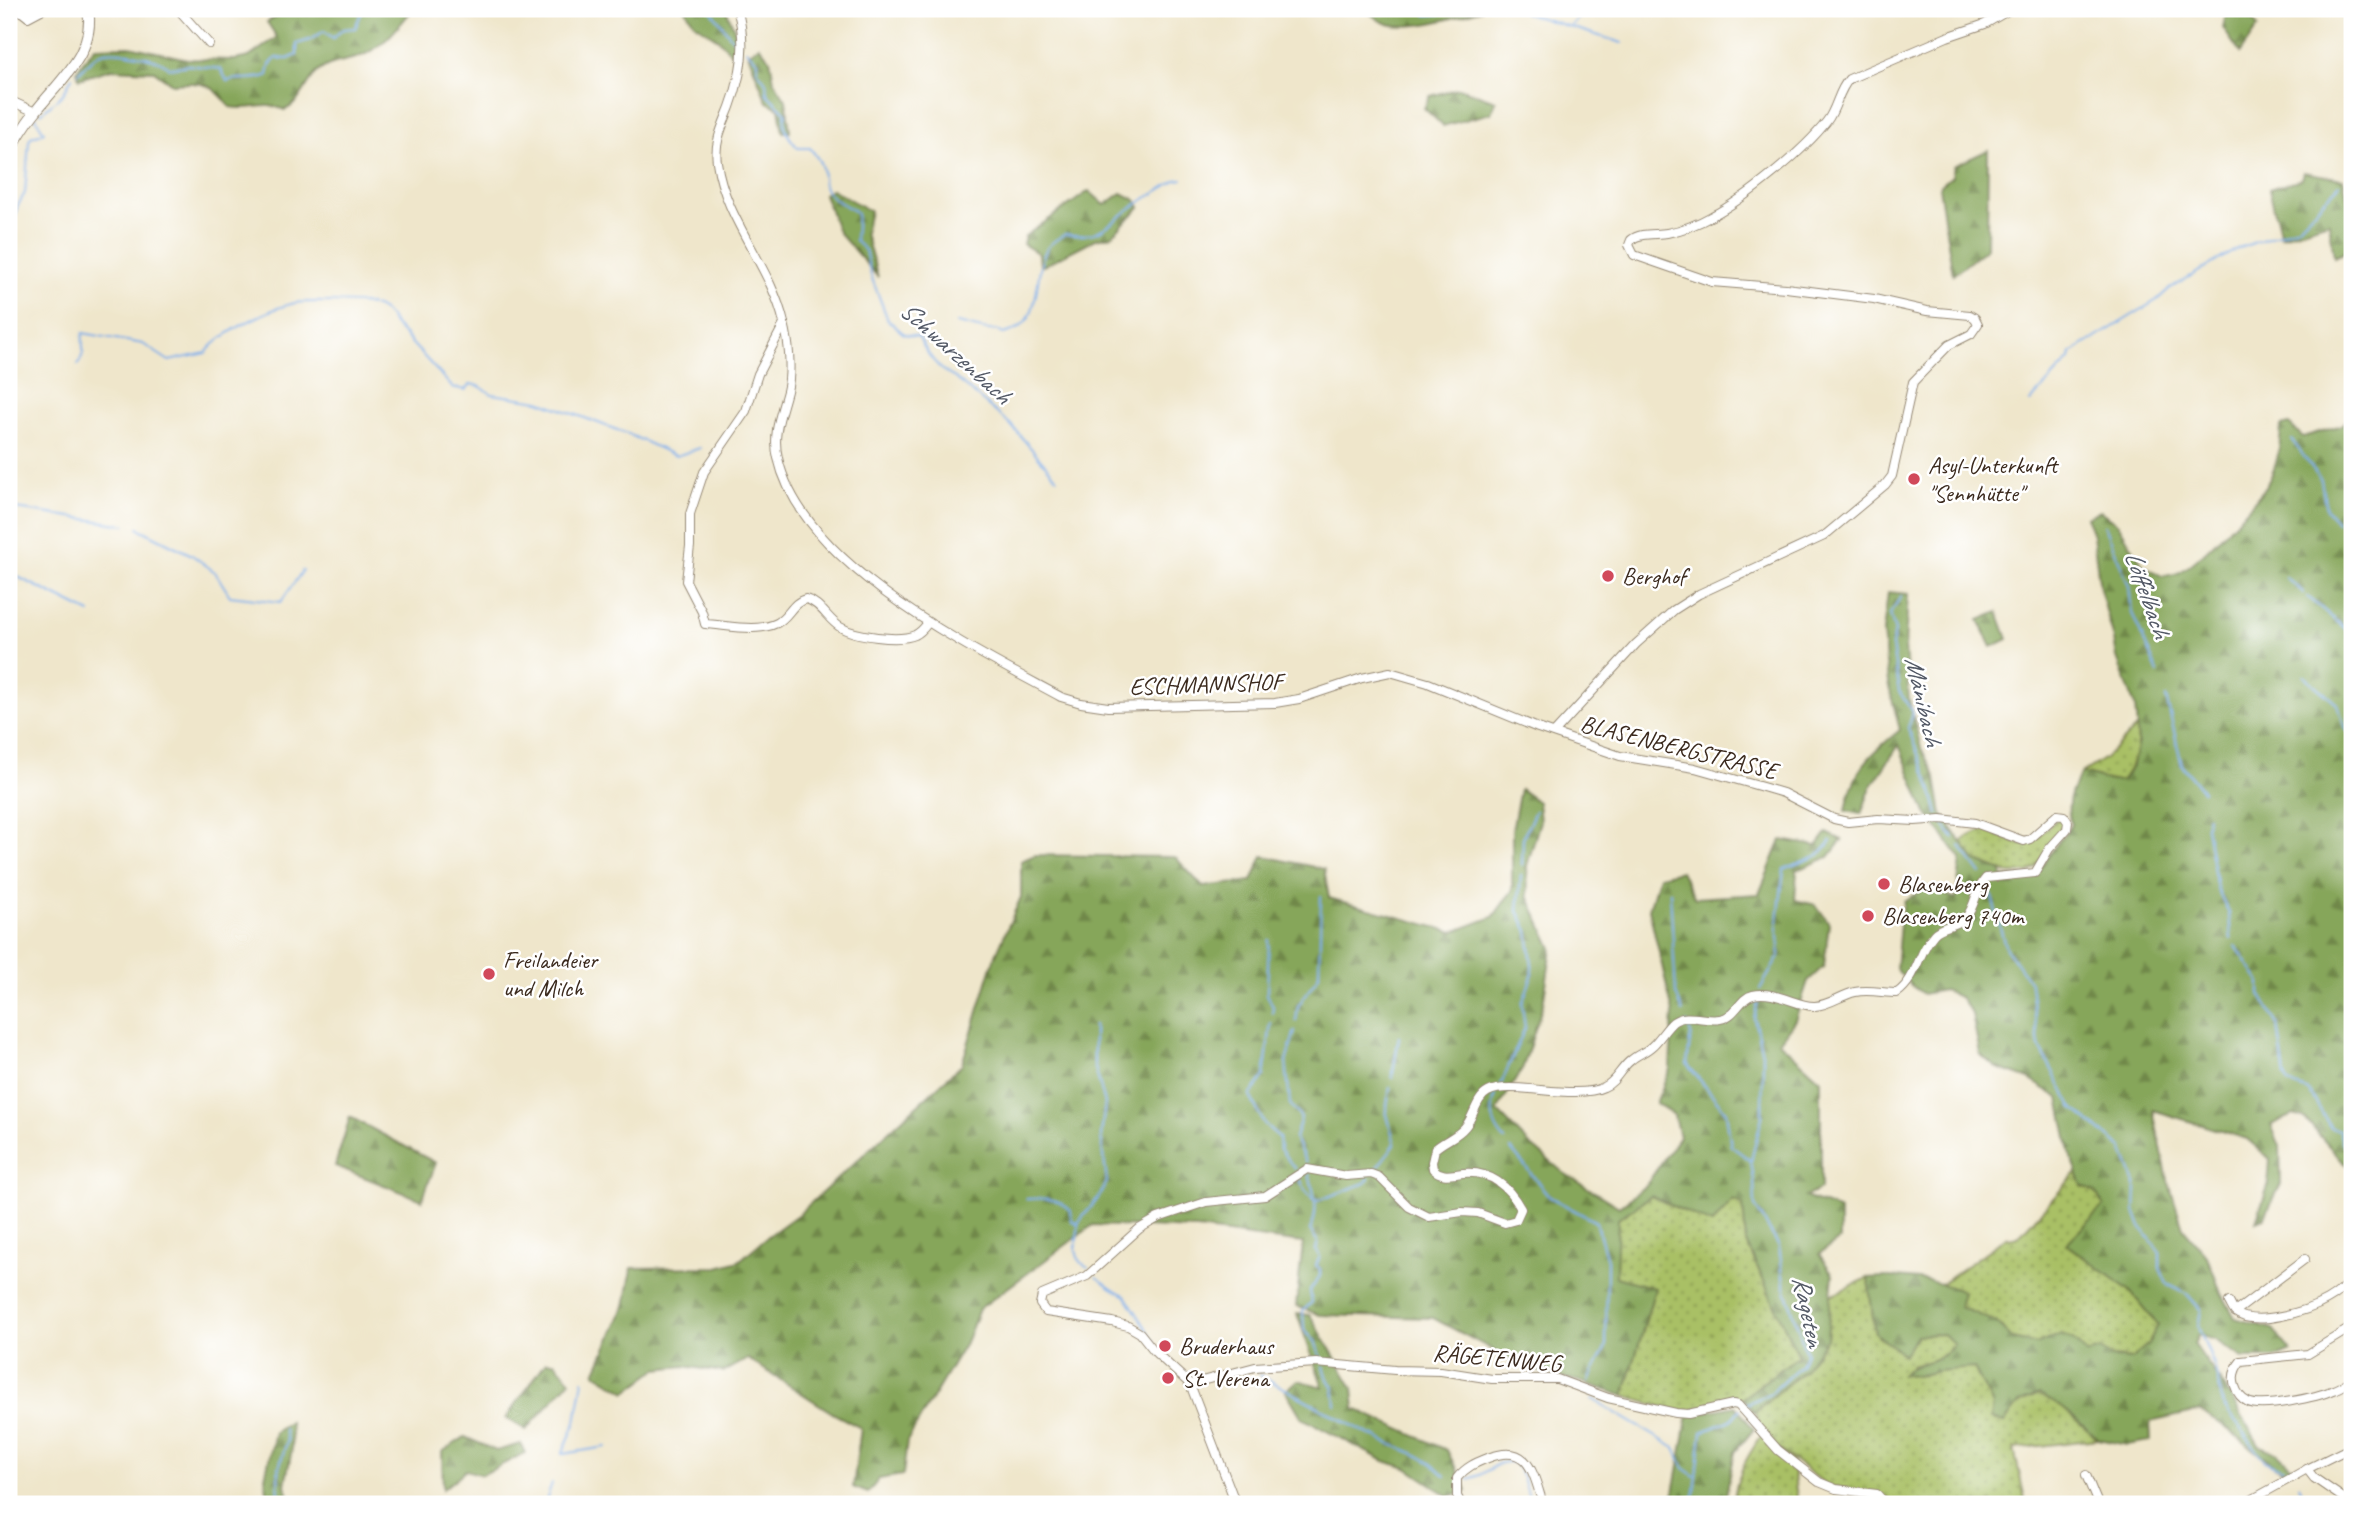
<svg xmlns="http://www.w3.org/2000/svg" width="2361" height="1513" font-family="Caveat,sans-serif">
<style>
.grass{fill:url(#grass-dots);stroke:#727542;stroke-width:2}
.forest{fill:url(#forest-firs);stroke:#60683c;stroke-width:2}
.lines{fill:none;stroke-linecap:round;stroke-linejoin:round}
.stream{stroke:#7eaee9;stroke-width:2}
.minor-casing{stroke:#958874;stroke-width:10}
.tertiary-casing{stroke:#958874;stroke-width:12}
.minor{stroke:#fff;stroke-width:8}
.tertiary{stroke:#fff;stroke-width:10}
.poi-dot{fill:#d1495b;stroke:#fff;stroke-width:2.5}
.labels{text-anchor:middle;stroke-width:5;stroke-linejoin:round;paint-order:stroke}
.poi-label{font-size:24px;fill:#3b2a1e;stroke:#fff;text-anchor:start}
.street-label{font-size:24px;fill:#3b2a1e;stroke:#fff}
.water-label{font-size:26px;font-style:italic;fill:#525865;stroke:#fff}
</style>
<defs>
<pattern id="grass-dots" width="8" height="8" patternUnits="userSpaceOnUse" patternTransform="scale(1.75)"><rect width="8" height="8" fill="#a9c065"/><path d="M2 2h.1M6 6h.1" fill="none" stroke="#8b9c53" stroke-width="1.8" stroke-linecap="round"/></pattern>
<pattern id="forest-firs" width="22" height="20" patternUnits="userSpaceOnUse" patternTransform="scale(1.75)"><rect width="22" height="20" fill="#86a65a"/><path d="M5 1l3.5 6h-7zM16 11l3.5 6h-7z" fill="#6f874a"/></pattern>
</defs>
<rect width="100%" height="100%" fill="#fff"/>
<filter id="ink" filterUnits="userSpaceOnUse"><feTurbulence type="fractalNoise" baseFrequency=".0143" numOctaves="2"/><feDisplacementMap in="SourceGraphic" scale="14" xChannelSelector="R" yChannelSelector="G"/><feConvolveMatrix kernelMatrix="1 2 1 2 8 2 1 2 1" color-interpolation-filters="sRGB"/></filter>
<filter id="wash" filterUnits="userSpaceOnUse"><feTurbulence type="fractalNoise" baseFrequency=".00686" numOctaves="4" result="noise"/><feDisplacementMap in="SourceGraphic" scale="28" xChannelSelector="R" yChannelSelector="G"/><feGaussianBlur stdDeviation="1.57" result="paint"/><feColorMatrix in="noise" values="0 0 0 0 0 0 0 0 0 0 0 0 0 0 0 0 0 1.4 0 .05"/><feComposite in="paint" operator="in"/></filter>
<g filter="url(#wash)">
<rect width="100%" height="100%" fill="#efe6cb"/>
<g class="grass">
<path d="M2137 727C2139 749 2134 764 2121 781H2111L2082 773 2105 758Z"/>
<path d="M2058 818 2065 821 2064 828 2035 868 2028 873H2008L1974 860 1961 842C1991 819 1995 839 2023 845L2033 841Z"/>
<path d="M2077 1172 2082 1186 2095 1192 2104 1206 2067 1245 2129 1290 2158 1325 2148 1344 2132 1359 2087 1354C2066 1332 2064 1331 2037 1345L2013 1339 1996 1322 1959 1307 1942 1283 2007 1237 2009 1239 2018 1237Z"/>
<path d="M1651 1196 1712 1224 1733 1200 1743 1205 1746 1242 1798 1356 1743 1398 1716 1401 1704 1408 1680 1412 1624 1396 1655 1289 1615 1277 1618 1219Z"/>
<path d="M1868 1278 1875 1333 1904 1354 1917 1335 1944 1334 1954 1344C1943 1360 1928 1362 1910 1366L1916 1376 1938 1371 1975 1367 2004 1423 2020 1402 2039 1394 2063 1408 2098 1439 2014 1449 2026 1504H1888L1882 1496 1828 1486 1779 1449 1759 1424 1755 1412 1803 1371 1827 1338 1831 1295Z"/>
<path d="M1762 1435 1792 1462 1798 1504H1733C1737 1475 1745 1459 1762 1435Z"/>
</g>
<g class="forest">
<path d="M288 9H301L307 15 317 9H413C398 27 384 47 361 56 350 61 336 61 325 67 305 77 306 100 285 110 263 100 253 112 230 107 212 81 201 82 172 84L154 71 111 69 79 79 77 70 95 47 130 46 187 59 235 60 249 57 277 37 267 22Z"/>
<path d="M685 9H726L740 43 736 58 718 39 694 23Z"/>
<path d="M1365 9H1482C1458 17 1406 33 1383 22 1377 20 1370 13 1365 9Z"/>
<path d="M2227 9H2245L2258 27 2240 53 2223 28Z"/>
<path d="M759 46 770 59 774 81 786 100 790 132H783L779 108 767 102 748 53Z"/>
<path d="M1459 88 1496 101 1491 113 1443 126 1424 108 1430 96Z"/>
<path d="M1988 150 1987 248 1953 275 1939 187 1952 176 1954 166Z"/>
<path d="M2303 172 2343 179 2352 217V249L2334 257 2329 222 2281 236 2269 189 2301 179Z"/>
<path d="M831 189 870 211 865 233 878 277 838 232 824 194Z"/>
<path d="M1089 191 1105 205 1122 193 1136 200 1140 207 1111 236 1095 239 1043 266 1040 265 1039 254 1023 244 1025 236Z"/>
<path d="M2352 416V1169L2344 1163 2304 1118 2293 1115 2271 1125 2280 1146 2281 1184 2264 1218 2256 1221 2268 1186 2270 1159 2247 1139 2153 1110 2168 1180 2183 1228 2207 1256 2220 1290 2235 1318 2273 1329 2291 1351 2275 1358H2243L2215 1340 2198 1335 2194 1344 2226 1389 2259 1445 2278 1454 2293 1468 2285 1473 2221 1424 2199 1411 2150 1422 2151 1441 2127 1445 2098 1439 2063 1408 2039 1394 2020 1402 2004 1423 1991 1419 1993 1405 1974 1368 1938 1371 1916 1376 1901 1375C1918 1358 1940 1366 1954 1344L1944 1334 1917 1335 1904 1355 1875 1333 1868 1278C1901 1275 1933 1279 1963 1292L1959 1307 1996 1322 2013 1339 2037 1345C2064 1331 2066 1332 2087 1354L2100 1350 2114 1358 2132 1359 2148 1344 2158 1325 2129 1290 2066 1244 2104 1206 2095 1192 2082 1186 2070 1152 2059 1098 2029 1079 1995 1067 1980 1054 1972 1014 1961 998 1944 990 1923 994 1912 986 1896 969 1900 924 1904 901 1928 887 1956 899 1961 859 1926 813 1899 745 1871 787 1861 814 1846 811C1852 771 1870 754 1900 730L1888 683 1883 632 1888 592 1908 594 1905 646 1909 700 1921 748 1936 778 1942 814 1974 860 2002 871 2003 878 2034 877 2071 824C2065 806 2071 788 2082 773L2110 781H2121L2133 765 2138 742 2135 706 2117 658 2114 639 2100 589 2093 535 2086 517 2100 511 2118 524 2143 565 2162 576C2167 575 2173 575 2178 573 2196 565 2257 501 2267 484 2278 465 2280 447 2281 426L2289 424 2303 437 2342 425Z"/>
<path d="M1998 612 2008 639 1992 647 1979 620Z"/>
<path d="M1520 789 1538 802 1540 821 1527 866 1528 896 1552 948 1543 1004 1523 1067 1497 1111 1528 1143 1564 1173 1619 1207 1646 1185 1679 1137 1674 1115 1656 1103 1670 1069 1673 1013 1649 909 1659 876 1681 871 1695 898 1759 894 1781 840 1817 846 1827 833 1842 840 1829 857 1797 870 1795 900 1816 905 1829 923 1824 966 1808 981 1795 1020 1779 1042 1821 1080V1189L1805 1197 1840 1210V1239L1819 1254 1833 1274 1827 1338 1803 1371 1754 1412 1743 1398 1798 1356 1746 1242 1743 1205 1733 1200 1712 1224 1651 1196 1618 1219 1616 1277 1655 1288 1624 1396 1582 1382 1529 1369 1433 1318 1320 1315 1296 1306 1303 1243 1197 1229 1093 1225 979 1309 967 1340 907 1441 903 1475 879 1479 868 1493 853 1487 861 1428 834 1414 748 1359 723 1372 684 1366 657 1369 626 1392 595 1373 625 1306 632 1268 718 1267 739 1261 767 1237 800 1213 962 1064 994 959 1021 897V861L1035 855 1175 857 1203 887 1252 881 1263 856 1324 869 1329 898 1453 932 1493 917 1512 891V830Z"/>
<path d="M350 1117 436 1163 422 1200 335 1166Z"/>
<path d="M1297 1314 1310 1315 1353 1388 1355 1409 1447 1450 1467 1491 1449 1496 1407 1468 1384 1461 1302 1418 1286 1391 1298 1380 1323 1387Z"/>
<path d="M546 1362H555L570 1381 526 1430 506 1418Z"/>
<path d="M1735 1406 1754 1429 1735 1452 1724 1504H1672L1688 1415Z"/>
<path d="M290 1422 292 1449 285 1485 291 1504H269L265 1477 275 1432Z"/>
<path d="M465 1437 496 1451 521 1444 525 1453 482 1475 466 1470 443 1489 442 1452Z"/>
</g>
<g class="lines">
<g class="stream">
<path d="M709 9C721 20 726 34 738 44"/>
<path d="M1393 9 1397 13 1410 9"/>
<path d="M1420 9 1427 15 1440 14 1448 9"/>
<path d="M1464 9H1468"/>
<path d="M1512 9 1622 43"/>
<path d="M1570 27 1581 15 1583 9"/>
<path d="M746 50 758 61 757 70 766 82 767 94 786 113C781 127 789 138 798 148H810C815 154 820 160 822 168 824 176 821 182 826 190 832 201 847 205 857 213L855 241 865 250 871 276 888 320 904 334 919 337C926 353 939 371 955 378L1010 424 1057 478"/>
<path d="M78 73C84 68 92 57 99 54 113 47 161 58 170 68L189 65 221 69 227 81C240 77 257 81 268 75L270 65 276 58 288 59 297 55V44L310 40 324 31 333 38 343 29 355 28 363 9"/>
<path d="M41 113 63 94 72 77"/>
<path d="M9 220 16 215 17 207 25 193 29 141 31 137 44 132 36 119 37 117"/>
<path d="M957 323C970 325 985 332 997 330L1003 334C1048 325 1030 274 1048 247 1052 242 1060 237 1065 234 1099 240 1109 224 1134 206 1148 197 1162 189 1176 180L1182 179"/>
<path d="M78 365C87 348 81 349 83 333L143 344 169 361 206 353C220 333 271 308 295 303 306 301 359 302 370 305 382 308 389 314 394 324L452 387 465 390 471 384 479 386 492 394 539 401 628 434 676 456 700 448"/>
<path d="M2030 402 2070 359 2071 353 2157 300 2169 289 2239 248 2298 227 2340 184"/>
<path d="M2292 440 2321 480 2326 509 2337 522"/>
<path d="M9 508 126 525"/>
<path d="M2105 526 2129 586 2132 613 2158 673"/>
<path d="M138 528 192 555 215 572 230 596 281 602 303 570"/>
<path d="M9 533 14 575 90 613"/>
<path d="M2349 539 2352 543"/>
<path d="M2285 577 2304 593"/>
<path d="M1901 596 1890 614 1895 631 1892 645 1899 691 1913 713 1908 728 1931 788 1938 814"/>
<path d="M2308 597 2347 630 2352 631"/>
<path d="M2304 676 2337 704 2346 729 2352 735"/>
<path d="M2166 697 2182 765 2203 791"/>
<path d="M2207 816 2206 827 2217 888 2229 913 2231 939"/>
<path d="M1943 824 1954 838"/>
<path d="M1960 846 1981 874"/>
<path d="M1522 865 1523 838 1535 811"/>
<path d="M1989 886 2006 949 2031 984 2039 1046 2073 1108 2122 1148 2136 1184 2135 1211 2141 1227 2160 1252V1268L2167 1284 2187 1294 2201 1310 2198 1327 2215 1368 2223 1405 2265 1461 2284 1469"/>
<path d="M1670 891 1676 994 1683 1012"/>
<path d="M1269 940 1267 994 1273 1007 1272 1013"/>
<path d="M2236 946 2260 982V994L2278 1025 2285 1077 2289 1084 2309 1091 2331 1128 2339 1130 2343 1144 2352 1147"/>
<path d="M1760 989 1780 955 1777 928 1784 869 1819 855 1831 841"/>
<path d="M1296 1021 1298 1006 1319 975 1321 896"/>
<path d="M1271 1023 1264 1076 1250 1096 1265 1125 1279 1137 1280 1149 1295 1169"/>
<path d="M1687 1023 1691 1034 1687 1064 1726 1112 1731 1146 1750 1160"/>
<path d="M1295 1031 1286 1062 1290 1104 1301 1118 1295 1138 1306 1163"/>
<path d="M1392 1078 1399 1037"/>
<path d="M1501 1084 1525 1028 1522 1004 1533 973 1528 931 1518 911 1521 875"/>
<path d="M1496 1094C1489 1111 1493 1127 1505 1140"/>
<path d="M1511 1149 1550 1197 1596 1222 1607 1260 1606 1347 1588 1381"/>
<path d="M1375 1170 1395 1144 1386 1111 1390 1088"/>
<path d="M1309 1174C1314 1194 1320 1210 1310 1230L1318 1242 1316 1250 1320 1257 1316 1265 1320 1269V1276L1310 1291 1312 1302 1303 1311 1304 1330 1315 1341 1322 1361"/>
<path d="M1300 1179 1305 1190 1315 1201"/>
<path d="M1026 1199C1045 1198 1058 1197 1071 1211L1072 1221 1077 1223"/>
<path d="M1317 1201 1365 1183 1369 1178"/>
<path d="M1088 1267 1080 1262C1071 1243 1080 1240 1078 1223L1099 1197 1107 1182 1101 1136 1105 1103 1094 1064V1025"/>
<path d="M1096 1277C1106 1283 1115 1292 1125 1295L1155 1342"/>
<path d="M1324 1367 1329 1382 1334 1387 1336 1405"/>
<path d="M1260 1375 1370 1435C1379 1436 1382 1442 1390 1444 1415 1453 1426 1458 1446 1476"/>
<path d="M1592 1399 1675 1448 1684 1468 1695 1476"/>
<path d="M1743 1405 1770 1394 1801 1365 1806 1353 1784 1284 1779 1246 1755 1206 1754 1181 1751 1161 1762 1117 1763 1058 1754 1018 1758 1001"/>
<path d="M562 1454 576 1422 583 1380"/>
<path d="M563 1454 606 1447"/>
<path d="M1468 1479C1486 1477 1496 1457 1515 1463L1523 1477 1531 1504"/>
<path d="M2299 1485 2307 1504"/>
<path d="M279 1504 278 1471 287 1441 284 1429"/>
<path d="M545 1504 552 1483"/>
<path d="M1691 1504 1695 1492 1702 1432 1731 1420 1740 1409"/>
</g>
</g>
</g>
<g filter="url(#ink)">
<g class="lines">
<g class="minor-casing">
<g id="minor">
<path d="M18 9 28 17 43 9"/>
<path d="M178 9 209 44"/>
<path d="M737 9C747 41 742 75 730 107 723 125 714 142 717 162 725 220 771 266 784 323 789 342 792 371 787 391 781 414 772 434 778 458 802 566 971 648 1061 697L1081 703 1108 707 1275 703 1299 699 1362 678 1390 672 1428 683 1538 728 1620 756 1695 768 1766 788 1783 793 1834 819 1848 822 1878 819 1915 821 1941 819 1975 823 2024 841 2030 839 2057 815 2064 816 2068 822 2067 829 2049 849 2035 873 1986 878C1975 890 1976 904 1967 916 1958 927 1943 924 1934 934 1918 952 1917 979 1897 993 1883 993 1869 989 1855 992 1841 995 1830 1005 1815 1006 1797 1007 1776 990 1753 995 1739 998 1737 1016 1720 1019 1705 1022 1687 1012 1673 1022 1665 1029 1660 1039 1652 1046 1646 1052 1636 1055 1630 1061 1620 1069 1616 1082 1604 1087 1575 1101 1510 1080 1488 1092 1476 1098 1474 1117 1465 1127 1457 1137 1445 1140 1435 1149L1432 1162 1433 1169C1443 1178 1451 1174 1464 1173 1491 1171 1509 1187 1521 1209L1516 1220 1505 1223 1478 1213 1462 1212 1429 1217 1409 1207 1379 1177 1371 1174 1346 1176 1307 1169 1265 1196 1206 1202 1158 1218 1139 1229 1087 1276 1042 1295 1040 1304 1046 1312 1112 1322 1128 1326 1140 1333 1156 1353 1190 1384 1236 1504"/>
<path d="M9 100 35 112"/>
<path d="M784 324 758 374 746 411 704 472 690 514V546L686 581 702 612 705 624C726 625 757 633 777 623 789 617 792 602 806 599 821 603 827 619 840 627 855 636 899 642 915 635 921 632 924 628 927 624"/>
<path d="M1555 732 1636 644 1674 610 1699 594 1824 536 1885 485 1892 476 1913 382 1949 345 1971 334 1978 324 1975 318 1970 315 1927 311 1874 299 1786 288 1712 282 1634 255 1629 245 1631 240C1641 232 1655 235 1667 233 1683 230 1698 224 1712 216 1746 198 1804 151 1827 121 1837 108 1838 91 1849 79L1947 37 1985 24 2011 9"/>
<path d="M2229 1302C2231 1305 2232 1309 2235 1312 2254 1328 2308 1311 2327 1300 2336 1295 2346 1286 2352 1278"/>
<path d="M2235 1312 2305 1259"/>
<path d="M2352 1327 2308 1354 2241 1361C2235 1368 2232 1377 2235 1386 2237 1393 2242 1399 2248 1402 2263 1409 2318 1397 2333 1390 2340 1388 2346 1383 2352 1380"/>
<path d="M1190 1384 1255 1367 1316 1363 1395 1370 1441 1371 1492 1379H1557L1608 1398 1676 1413 1688 1414 1733 1404 1738 1405 1778 1450 1819 1482 1836 1489 1877 1494 1886 1504"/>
<path d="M2307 1469 2314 1478 2352 1504"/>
<path d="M2086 1475 2098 1504"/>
<path d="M1461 1504 1457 1496V1478C1466 1467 1475 1463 1488 1458 1529 1442 1533 1473 1543 1504"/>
<path d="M2244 1504 2307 1469 2352 1447"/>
</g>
</g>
<g class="tertiary-casing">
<path id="tertiary" d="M9 152C17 138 26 123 36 111 60 80 96 52 88 9"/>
</g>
<use href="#minor" class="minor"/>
<use href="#tertiary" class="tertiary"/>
</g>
</g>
<g class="poi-dot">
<circle cx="1914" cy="479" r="7"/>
<circle cx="1608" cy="576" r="7"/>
<circle cx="1884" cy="884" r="7"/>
<circle cx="1868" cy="916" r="7"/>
<circle cx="489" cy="974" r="7"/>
<circle cx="1165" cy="1346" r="7"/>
<circle cx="1168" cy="1378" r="7"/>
</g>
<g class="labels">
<g class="poi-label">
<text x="1928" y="473">Asyl-Unterkunft<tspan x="1928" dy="28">"Sennhütte"</tspan></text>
<text x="1622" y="584">Berghof</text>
<text x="1898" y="892">Blasenberg</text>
<text x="1882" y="924">Blasenberg 740m</text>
<text x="503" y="968">Freilandeier<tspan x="503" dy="28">und Milch</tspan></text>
<text x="1179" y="1354">Bruderhaus</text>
<text x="1182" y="1386">St. Verena</text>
</g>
<g class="street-label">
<text transform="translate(1206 684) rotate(-2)" y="8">ESCHMANNSHOF</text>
<text transform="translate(1679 747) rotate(14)" y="8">BLASENBERGSTRASSE</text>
<text transform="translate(1497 1358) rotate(5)" y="8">RÄGETENWEG</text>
</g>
<g class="water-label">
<text transform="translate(956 352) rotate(42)" y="9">Schwarzenbach</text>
<text transform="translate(2148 594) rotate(71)" y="9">Löffelbach</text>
<text transform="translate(1924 701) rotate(77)" y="9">Mänibach</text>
<text transform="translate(1809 1311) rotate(78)" y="9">Rageten</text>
</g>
</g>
<rect width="2361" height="1513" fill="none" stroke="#fff" stroke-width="35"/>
</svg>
